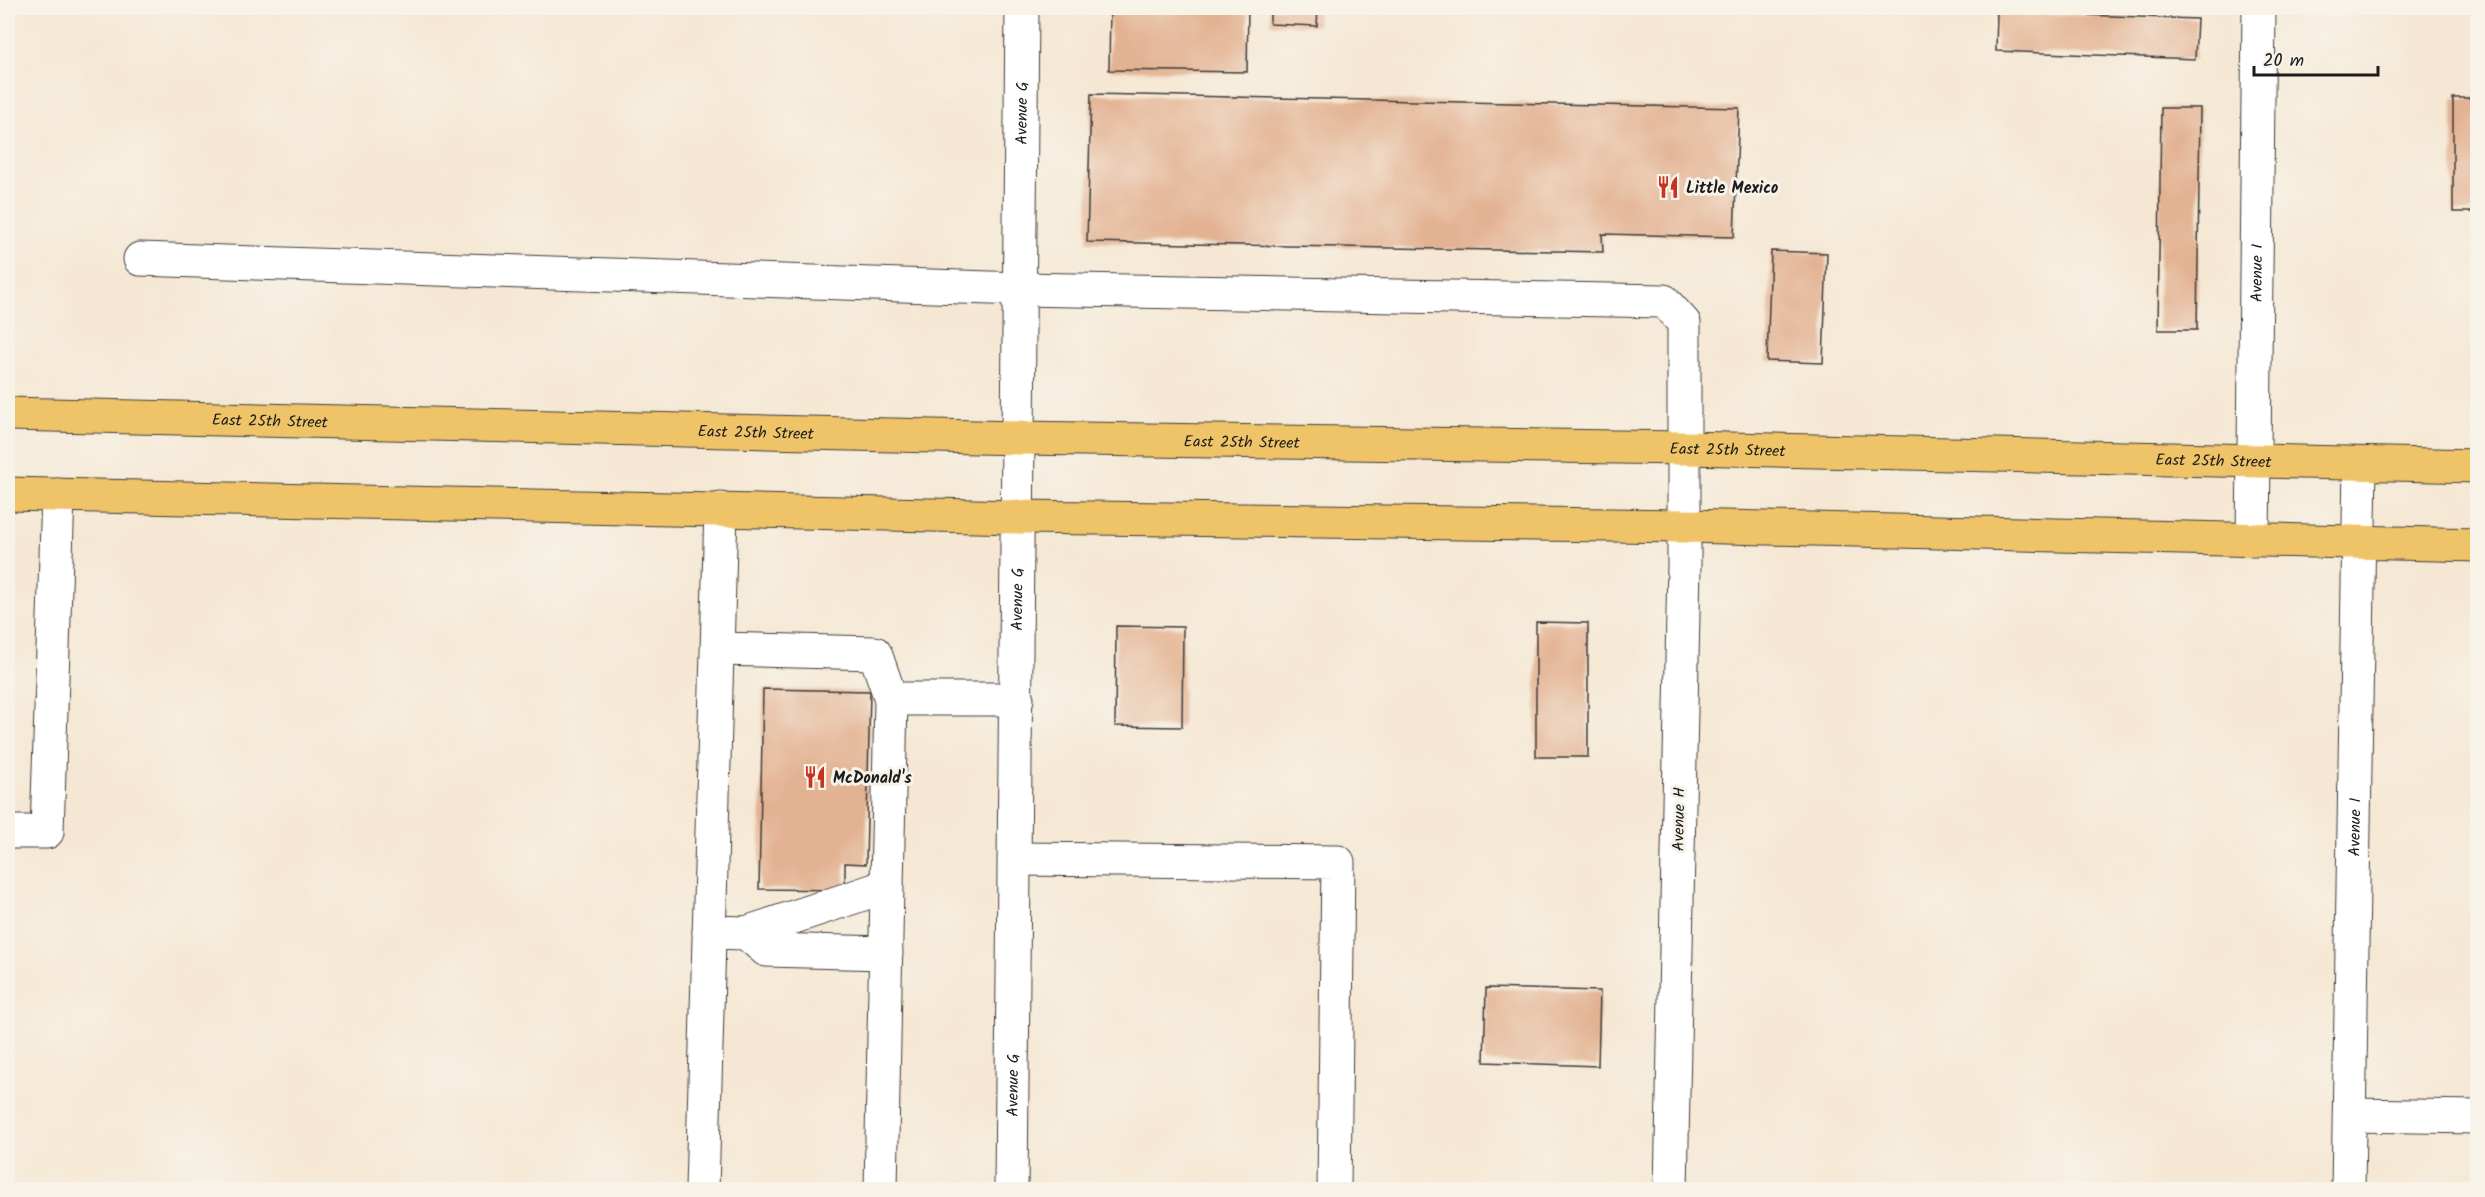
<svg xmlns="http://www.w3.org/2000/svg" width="2485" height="1197" font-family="Kalam,sans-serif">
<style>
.building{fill:#e3b293}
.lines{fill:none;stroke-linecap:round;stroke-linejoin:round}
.minor-casing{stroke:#3d3a37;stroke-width:35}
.major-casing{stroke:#3d3a37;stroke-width:35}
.minor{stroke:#fff;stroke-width:33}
.major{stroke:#efc469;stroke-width:33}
.labels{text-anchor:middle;stroke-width:6;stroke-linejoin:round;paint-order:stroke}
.street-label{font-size:16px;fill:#1c1c1c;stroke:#f7f3e8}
.poi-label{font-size:16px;font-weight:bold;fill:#1c1c1c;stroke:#f7f3e8;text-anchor:start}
</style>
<rect width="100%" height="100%" fill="#f7f3e8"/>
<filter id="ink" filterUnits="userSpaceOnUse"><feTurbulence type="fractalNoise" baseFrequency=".0167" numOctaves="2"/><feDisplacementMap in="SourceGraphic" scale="12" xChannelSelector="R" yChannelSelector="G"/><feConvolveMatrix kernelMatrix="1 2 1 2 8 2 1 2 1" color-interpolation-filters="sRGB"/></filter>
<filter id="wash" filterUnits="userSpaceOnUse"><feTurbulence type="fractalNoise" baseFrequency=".008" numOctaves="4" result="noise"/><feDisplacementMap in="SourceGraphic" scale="24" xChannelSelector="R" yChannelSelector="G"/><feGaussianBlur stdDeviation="1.35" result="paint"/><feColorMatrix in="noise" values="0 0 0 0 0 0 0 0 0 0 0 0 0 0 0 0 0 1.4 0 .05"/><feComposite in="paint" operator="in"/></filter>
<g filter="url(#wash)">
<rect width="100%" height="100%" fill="#f5e7d3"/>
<g id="blocks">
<g class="building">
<path d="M1110 8H1248L1247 72 1109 70Z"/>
<path d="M1270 8H1318L1317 26 1270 24Z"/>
<path d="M1997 12 2197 19 2195 59 1996 51Z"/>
<path d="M1091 94 1739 108 1734 237 1602 234 1603 252 1087 242Z"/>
<rect x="2453" y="98" width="25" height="114"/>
<path d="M2161 108H2200L2197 330H2158Z"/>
<path d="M1771 251 1827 253 1823 363 1767 361Z"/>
<path d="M1536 622 1588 623V757H1536Z"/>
<path d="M1116 626 1183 627 1182 727 1115 726Z"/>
<path d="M763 689 870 691 866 864 845 863V890L759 889Z"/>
<path d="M1486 988 1600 991 1598 1066 1484 1062Z"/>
</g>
</g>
</g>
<g filter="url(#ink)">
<use href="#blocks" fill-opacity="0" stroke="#3d3a37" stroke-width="1.5"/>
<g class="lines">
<g class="minor-casing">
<g id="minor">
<path d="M140 259 1020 289 1664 301 1684 323V565L1671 1190"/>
<path id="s1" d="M2253 540 2259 8"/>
<path d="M718 649 875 653 891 699H1017"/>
<path d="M8 832H47L58 495"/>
<path d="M1016 859 1338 862 1334 1190"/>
<path d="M709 932 746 933 887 886 891 699"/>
<path d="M746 933 766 950 886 953"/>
<path d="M2350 1115 2478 1117"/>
<path d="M702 1190 721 509"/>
<path d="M881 1190 887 886"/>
<path id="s2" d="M1011 1190 1022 8"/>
<path id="s3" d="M2348 1190 2360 464"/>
</g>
</g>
<g class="major-casing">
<g id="major">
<path id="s4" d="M8 414 1019 438 1684 448 2478 466"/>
<path d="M8 494 1019 517 1684 526 2478 545"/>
</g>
</g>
<use href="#minor" class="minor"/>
<use href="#major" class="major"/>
</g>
</g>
<defs>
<g id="restaurant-bare" transform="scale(1.8)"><path d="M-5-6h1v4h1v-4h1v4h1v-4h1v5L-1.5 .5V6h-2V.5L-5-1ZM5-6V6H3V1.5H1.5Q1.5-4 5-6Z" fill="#c8321e" stroke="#f7f3e8" stroke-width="2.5" paint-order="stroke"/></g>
</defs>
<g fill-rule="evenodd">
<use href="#restaurant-bare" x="1668" y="187"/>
<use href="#restaurant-bare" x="815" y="777"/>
</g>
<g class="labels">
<g class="street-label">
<text dy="6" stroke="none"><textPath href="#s2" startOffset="1077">Avenue G</textPath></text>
<text dy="6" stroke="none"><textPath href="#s1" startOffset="267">Avenue I</textPath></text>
<text dy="6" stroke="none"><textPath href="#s4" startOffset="262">East 25th Street</textPath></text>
<text dy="6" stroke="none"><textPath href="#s4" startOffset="748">East 25th Street</textPath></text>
<text dy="6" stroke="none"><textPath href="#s4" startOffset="1234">East 25th Street</textPath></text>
<text dy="6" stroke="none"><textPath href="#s4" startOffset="1720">East 25th Street</textPath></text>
<text dy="6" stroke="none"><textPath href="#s4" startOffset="2206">East 25th Street</textPath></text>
<text dy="6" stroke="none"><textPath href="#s2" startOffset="591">Avenue G</textPath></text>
<text transform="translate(1678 819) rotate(-89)" y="6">Avenue H</text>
<text dy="6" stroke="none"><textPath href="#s3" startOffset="363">Avenue I</textPath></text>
<text dy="6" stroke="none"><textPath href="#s2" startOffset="105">Avenue G</textPath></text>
</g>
<g class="poi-label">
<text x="1686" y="193">Little Mexico</text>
<text x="833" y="783">McDonald's</text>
</g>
</g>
<rect width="2485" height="1197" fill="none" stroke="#f7f3e8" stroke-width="30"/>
<path d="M2254 66v9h124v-9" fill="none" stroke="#1c1c1c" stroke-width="3"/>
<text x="2263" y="66" font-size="18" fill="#1c1c1c" stroke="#f7f3e8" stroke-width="4.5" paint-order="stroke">20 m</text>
</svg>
